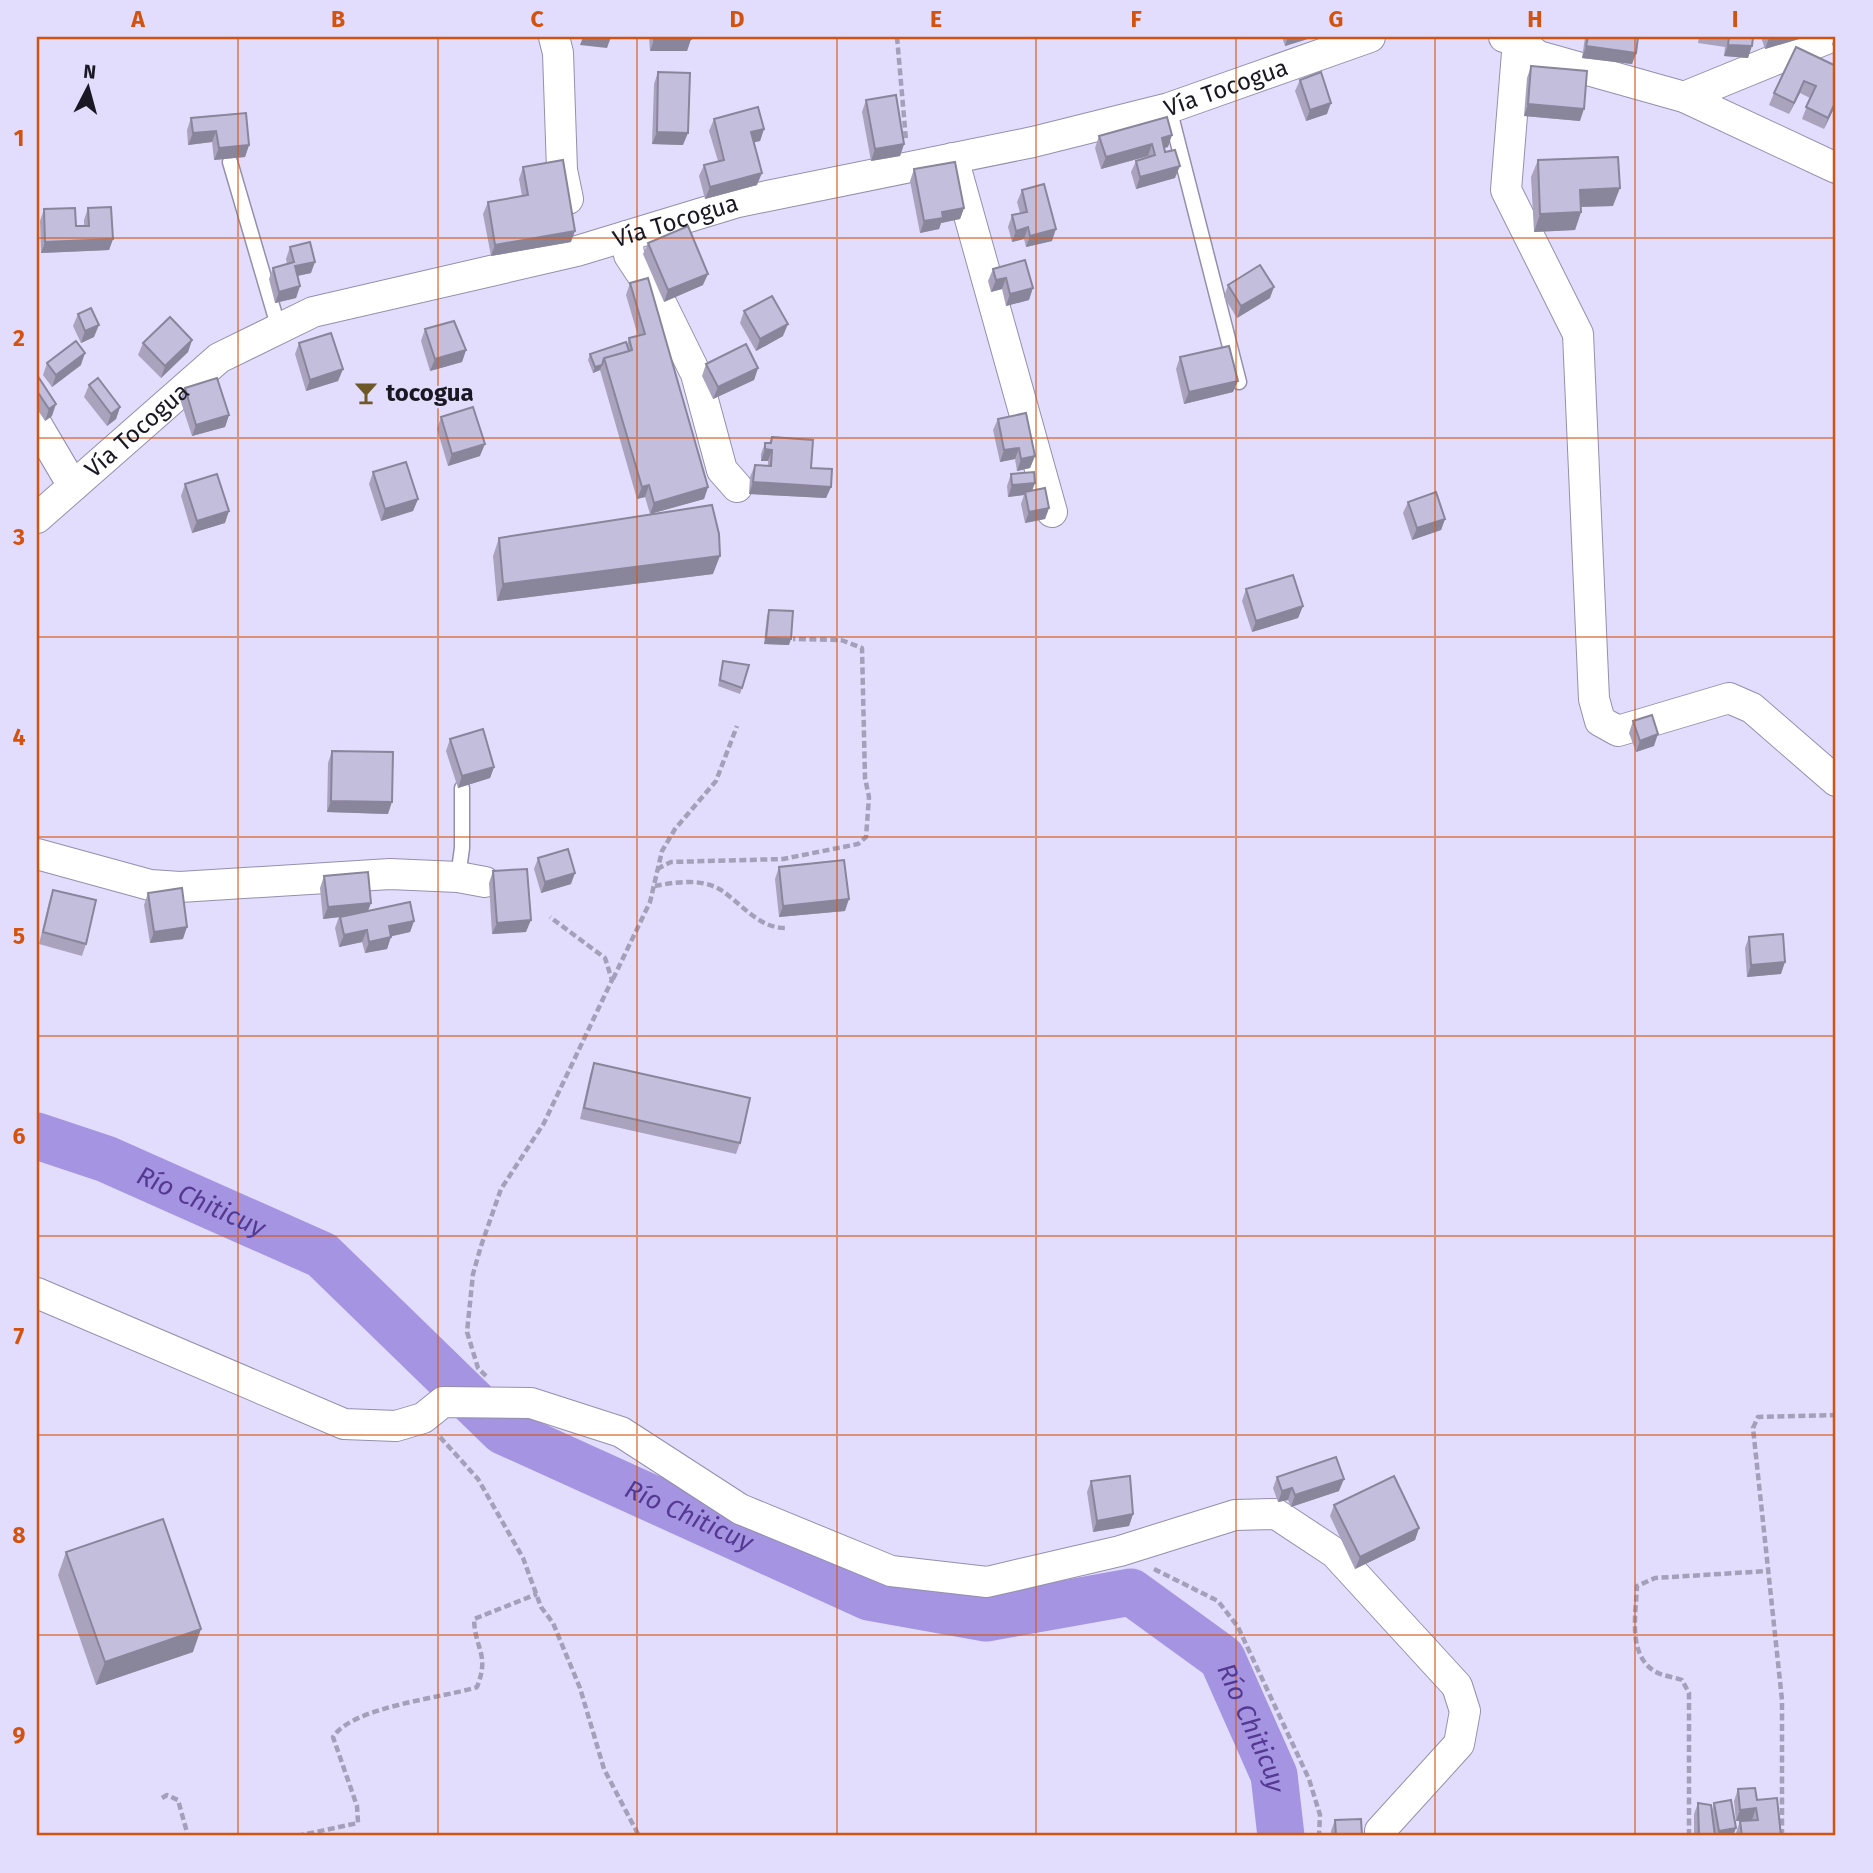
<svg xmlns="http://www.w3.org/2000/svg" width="1873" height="1873" font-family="'Fira Sans',sans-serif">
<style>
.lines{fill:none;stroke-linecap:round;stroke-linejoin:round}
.river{stroke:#a594e1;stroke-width:47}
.lane-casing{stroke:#958fac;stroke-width:17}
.street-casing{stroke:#958fac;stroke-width:32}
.path{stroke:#a5a0b9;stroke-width:4.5;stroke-dasharray:7 3.5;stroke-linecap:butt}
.lane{stroke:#fff;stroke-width:14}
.street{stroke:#fff;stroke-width:30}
.wall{fill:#a9a3be}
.shaded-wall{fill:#89859b}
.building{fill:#c4bedd;stroke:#89859b;stroke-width:2}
.grid{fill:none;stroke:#d3520e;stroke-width:2;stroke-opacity:0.55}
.labels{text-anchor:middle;stroke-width:5;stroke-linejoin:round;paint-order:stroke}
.street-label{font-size:24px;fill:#1a1823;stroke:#e3ddfd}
.poi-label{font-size:24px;font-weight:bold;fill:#1a1823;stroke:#e3ddfd;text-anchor:start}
.water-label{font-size:26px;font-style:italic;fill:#543992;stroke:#e3ddfd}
.neatline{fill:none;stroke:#d3520e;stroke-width:2.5}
.grid-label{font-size:23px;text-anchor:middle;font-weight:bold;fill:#d3520e}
</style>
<rect width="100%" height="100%" fill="#e3ddfd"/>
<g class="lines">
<path class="river" id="s1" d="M37 1136 106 1159 322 1255 503 1431 869 1597 986 1618 1131 1592 1222 1658 1274 1775 1281 1836"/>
<g class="lane-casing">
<g id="lane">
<path d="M1169 108 1239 382"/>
<path d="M230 162 279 329"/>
<path d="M458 877 462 848V788"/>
</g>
</g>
<g class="street-casing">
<g id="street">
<path d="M554 37 558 53 562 170 568 199"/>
<path d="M1504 37 1518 40 1538 56 1684 97 1836 168"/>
<path d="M1518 40 1506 190 1578 334 1594 699 1600 721 1618 731 1729 698 1752 708 1836 781"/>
<path d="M1684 97 1831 37"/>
<path d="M953 158 1052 512"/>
<path d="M627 236 629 255 662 305 696 374 722 470 737 487"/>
<path d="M37 425 73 486"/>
<path id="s2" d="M37 518 219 358 313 312 577 251 738 202 1033 142 1169 108 1370 37"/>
<path d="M37 854 150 885 180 887 390 874 458 877 485 882"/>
<path d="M37 1293 344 1424 396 1426 423 1418 443 1402 531 1403 621 1432 740 1509 891 1571 987 1582 1120 1551 1235 1515 1276 1514 1335 1553 1457 1686 1465 1711 1459 1744 1380 1831V1836"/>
</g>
</g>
<g class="path">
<path d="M897 37 906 140"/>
<path d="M657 869 671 862 783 859 858 844 866 837 869 797 865 778 862 648 841 640 793 639"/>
<path d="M655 886C675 882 702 878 721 890 742 904 759 929 787 928"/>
<path d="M613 979 650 902 662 851 675 829 716 781 737 726"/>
<path d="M486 1376 478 1368 467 1332 473 1274 481 1246 501 1189 544 1123 612 980 605 958 550 917"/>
<path d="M440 1437 478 1479 523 1558 541 1607 553 1623 580 1688 604 1769 639 1836"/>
<path d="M1154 1569 1218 1601 1238 1627 1309 1779 1320 1815 1319 1836"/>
<path d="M162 1798 167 1795 178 1800 188 1836"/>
<path d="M297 1836 358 1823 357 1806 333 1737C353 1706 444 1698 477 1687 490 1654 475 1650 474 1619L537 1594"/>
<path d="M1689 1836V1693L1682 1680C1674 1677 1663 1676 1656 1672 1627 1656 1636 1614 1637 1586L1655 1578 1768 1571"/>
<path d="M1782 1836V1700L1753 1428 1758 1417 1836 1415"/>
</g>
<use href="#lane" class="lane"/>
<use href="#street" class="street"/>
</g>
<g class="wall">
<path d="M649 37H691V39L687 51H650Z"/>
<path d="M1282 37H1314L1285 46Z"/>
<path d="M1585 37H1638L1636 53 1632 64 1582 58Z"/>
<path d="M1699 37H1753L1748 58 1724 56 1725 47 1698 43Z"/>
<path d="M1761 37H1799V39L1765 49Z"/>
<path d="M1835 37H1836V52L1832 44Z"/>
<path d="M1531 66 1580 121 1524 116 1527 78Z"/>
<path d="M1836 66V104L1824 129 1802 119 1810 98 1800 93 1789 114 1769 105 1774 93Z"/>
<path d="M658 72 683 145 652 144 654 84Z"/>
<path d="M1300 80 1327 114 1306 121 1295 91Z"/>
<path d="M866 100 904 144 900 156 871 161 862 112Z"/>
<path d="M191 118 249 145 245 157 214 160 212 142 188 145 187 130Z"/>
<path d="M714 119 764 129 760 141 754 142 757 185 705 199 699 176 704 165 718 161 709 131Z"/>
<path d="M1099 136 1168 147 1164 148 1175 178 1136 189 1131 172 1136 161 1148 157V156L1101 169 1095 148Z"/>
<path d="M1538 160 1613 206 1581 207V212L1575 230 1534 232 1531 177Z"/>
<path d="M523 167 571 242 491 256 483 214 488 202 522 196 519 179Z"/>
<path d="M914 169 964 208 960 219 941 223 939 229 920 233 910 181Z"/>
<path d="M1022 190 1052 241 1026 247 1024 239 1012 242 1008 227 1012 215 1020 213 1017 202Z"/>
<path d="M88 208 113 239 109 250 41 253 40 221 44 209 76 226H84V220Z"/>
<path d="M648 243 703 285 664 302 643 254Z"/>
<path d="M290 247 311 273 298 276 300 286 296 298 275 303 269 279 273 268 287 264 286 259Z"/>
<path d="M1025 260 1029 300 1006 306 1002 289 991 292 988 281 993 269Z"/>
<path d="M630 283 708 487 704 499 650 514 645 497 637 499 600 370 593 373 588 360 590 354 627 344 629 338 638 336 626 295Z"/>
<path d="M1228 285 1270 298 1237 318 1224 297Z"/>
<path d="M744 311 783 336 756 351 740 323Z"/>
<path d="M78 314 94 337 81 343 73 326Z"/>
<path d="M425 329 466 350 462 362 430 371 421 341Z"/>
<path d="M192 340 188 352 161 378 138 355 143 343Z"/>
<path d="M299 343 343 369 338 381 306 391 295 354Z"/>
<path d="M1180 357 1233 392 1184 404 1176 369Z"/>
<path d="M47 363 81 365 52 387 43 375Z"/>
<path d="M706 364 758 368 754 380 713 399 702 376Z"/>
<path d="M37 375 52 416 45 421 37 409Z"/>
<path d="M89 385 120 407 116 419 107 426 84 397Z"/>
<path d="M185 388 229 415 225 427 192 436 180 399Z"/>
<path d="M441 417 480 456 448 466 437 429Z"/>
<path d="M998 419 1035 456 1030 468 1017 471 1015 459 1000 462 993 430Z"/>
<path d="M772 437 811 468 831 487 826 498 749 494 750 477 755 465 768 466V461H761V454L765 443H769Z"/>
<path d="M373 472 418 499 413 511 381 521 369 484Z"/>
<path d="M1011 474 1032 491 1049 508 1045 519 1025 523 1021 504 1024 495 1008 497 1007 486Z"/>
<path d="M185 484 225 523 192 533 181 496Z"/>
<path d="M1408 502 1445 519 1441 530 1412 540 1403 513Z"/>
<path d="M499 538 713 574 497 601 493 556Z"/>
<path d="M1246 589 1303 606 1298 618 1252 632 1242 601Z"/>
<path d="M769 610 789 645 764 644 767 616Z"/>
<path d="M723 661 742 688 740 694 718 686Z"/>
<path d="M1633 721 1654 746 1636 752 1629 733Z"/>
<path d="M450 739 494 767 490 778 458 788 446 751Z"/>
<path d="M332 751 388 814 327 812 328 763Z"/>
<path d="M538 858 571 884 541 893 534 869Z"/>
<path d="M779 867 845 911 779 917 775 879Z"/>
<path d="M493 871 526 932 492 934 489 883Z"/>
<path d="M324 876 368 911 414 921 410 932 391 936 387 949 365 953 362 942 339 947 335 928 339 917 323 919 320 888Z"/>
<path d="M53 890 86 944 82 956 39 944 49 902Z"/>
<path d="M148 893 183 939 150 943 144 905Z"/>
<path d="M1749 937 1781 974 1747 977 1745 948Z"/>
<path d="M594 1063 740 1143 736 1154 580 1119 590 1075Z"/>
<path d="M1277 1477 1339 1491 1291 1507 1288 1500 1278 1502 1273 1488Z"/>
<path d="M1091 1481 1133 1514 1129 1526 1093 1532 1087 1492Z"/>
<path d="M1334 1505 1419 1528 1415 1540 1355 1569 1330 1516Z"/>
<path d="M66 1552 193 1652 96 1685 58 1575Z"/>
<path d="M1738 1789 1757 1800 1781 1836H1736V1833L1740 1821 1752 1820 1736 1821 1734 1801Z"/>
<path d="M1698 1803 1712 1810 1714 1803 1733 1836H1694V1814Z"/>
<path d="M1335 1820 1362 1836H1331V1831Z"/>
</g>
<g class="shaded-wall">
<path d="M583 37H611L607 48 580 45Z"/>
<path d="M1288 37H1314L1285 46Z"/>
<path d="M1772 37H1799V39L1765 49 1769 38Z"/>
<path d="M691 39 687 51H650L654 40Z"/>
<path d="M1728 45 1752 46 1748 58 1724 56Z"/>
<path d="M1586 46 1636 53 1632 64 1582 58Z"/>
<path d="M1804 81 1800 93 1789 114Z"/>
<path d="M1836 101V104L1824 129 1828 118Z"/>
<path d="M1331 103 1327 114 1306 121 1310 110Z"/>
<path d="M1528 104 1584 109 1580 121 1524 116Z"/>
<path d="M764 129 760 141 747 144 751 132Z"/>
<path d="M216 131 212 142 188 145 193 133Z"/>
<path d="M657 132 688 133 683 145 652 144Z"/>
<path d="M1172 135 1168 147 1157 150 1162 138Z"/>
<path d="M904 144 900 156 871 161 875 149Z"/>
<path d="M1152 144 1148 156 1101 169 1106 157Z"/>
<path d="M249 145 245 157 214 160 219 148Z"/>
<path d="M1180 166 1175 178 1136 189 1140 177Z"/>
<path d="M762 173 757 185 705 199 710 187Z"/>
<path d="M1620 188 1613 206 1574 207 1580 190Z"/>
<path d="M964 208 960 219 941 223 939 229 920 233 924 221 942 212Z"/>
<path d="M1581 212 1575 230 1534 232 1540 214Z"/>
<path d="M1028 227 1024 239 1012 242 1016 231Z"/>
<path d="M1056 229 1052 241 1026 247 1030 236Z"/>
<path d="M575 231 571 242 491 256 495 245Z"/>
<path d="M113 239 109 250 41 253 45 242Z"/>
<path d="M315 262 311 273 291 277 295 266Z"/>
<path d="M708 274 703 285 664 302 668 290Z"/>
<path d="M1006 278 1002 289 991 292 996 280Z"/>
<path d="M300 286 296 298 275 303 279 292Z"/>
<path d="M1274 287 1270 298 1237 318 1241 306Z"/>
<path d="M1033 288 1029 300 1006 306 1010 294Z"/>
<path d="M788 324 783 336 756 351 760 339Z"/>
<path d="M99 325 94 337 81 343 85 331Z"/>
<path d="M192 340 188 352 161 378 165 366Z"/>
<path d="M466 350 462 362 430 371 435 359Z"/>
<path d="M85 353 81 365 52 387 56 375Z"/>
<path d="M602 365 600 370 593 373 595 367Z"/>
<path d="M758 368 754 380 713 399 718 387Z"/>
<path d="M343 369 338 381 306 391 310 380Z"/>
<path d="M1238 381 1233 392 1184 404 1189 392Z"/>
<path d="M56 404 52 416 45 421 49 409Z"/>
<path d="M120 407 116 419 107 426 111 414Z"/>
<path d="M229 415 225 427 192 436 196 425Z"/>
<path d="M485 444 480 456 448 466 452 454Z"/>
<path d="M1019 448 1015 459 1000 462 1004 450Z"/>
<path d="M765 449 772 450 768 461H761Z"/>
<path d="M1035 456 1030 468 1017 471 1021 459Z"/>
<path d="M753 482 831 487 826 498 749 494Z"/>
<path d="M1035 483 1031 494 1025 492 1024 495 1008 497 1012 485Z"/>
<path d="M649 485 645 497 637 499 642 487Z"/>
<path d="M708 487 704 499 650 514 654 503Z"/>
<path d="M418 499 413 511 381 521 385 509Z"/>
<path d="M1049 508 1045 519 1025 523 1029 512Z"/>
<path d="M229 511 225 523 192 533 197 521Z"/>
<path d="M1445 519 1441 530 1412 540 1417 528Z"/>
<path d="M720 556 713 574 497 601 503 584Z"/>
<path d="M1303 606 1298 618 1252 632 1256 621Z"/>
<path d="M766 638 791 639 789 645 764 644Z"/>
<path d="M1658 734 1654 746 1636 752 1640 741Z"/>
<path d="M494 767 490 778 458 788 462 776Z"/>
<path d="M331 801 392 802 388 814 327 812Z"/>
<path d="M575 873 571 884 541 893 545 882Z"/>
<path d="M849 899 845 911 779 917 783 906Z"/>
<path d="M371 903 367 914 323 919 328 907Z"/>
<path d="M531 920 526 932 492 934 497 923Z"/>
<path d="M414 921 410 932 384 938 389 926Z"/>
<path d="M187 927 183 939 150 943 154 932Z"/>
<path d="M367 930 362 942 339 947 344 935Z"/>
<path d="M391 937 387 949 365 953 369 942Z"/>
<path d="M1785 962 1781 974 1747 977 1751 965Z"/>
<path d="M1344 1479 1339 1491 1291 1507 1295 1495Z"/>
<path d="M1292 1488 1288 1500 1278 1502 1282 1491Z"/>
<path d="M1133 1514 1129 1526 1093 1532 1097 1521Z"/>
<path d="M1419 1528 1415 1540 1355 1569 1360 1557Z"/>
<path d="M201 1629 193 1652 96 1685 105 1662Z"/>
<path d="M1756 1808 1752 1820 1736 1821 1740 1810Z"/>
<path d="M1736 1828 1733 1836H1717L1719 1831Z"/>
</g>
<g class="building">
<path d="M654 37H691V39L654 40Z"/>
<path d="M1588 37H1638L1636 53 1586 46Z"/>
<path d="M1729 37H1753L1752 46 1728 45Z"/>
<path d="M1796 47 1836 66V101L1828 118 1806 107 1816 86 1804 81 1794 103 1774 93Z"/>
<path d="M1531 66 1587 71 1584 109 1528 104Z"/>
<path d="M658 72 690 73 688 133 657 132Z"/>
<path d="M1321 72 1331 103 1310 110 1300 80Z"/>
<path d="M896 95 904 144 875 149 866 100Z"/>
<path d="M758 107 764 129 751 132 762 173 710 187 704 165 724 160 714 119Z"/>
<path d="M246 113 249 145 219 148 216 131 193 133 191 118Z"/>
<path d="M1167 117 1172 135 1162 138 1165 152 1175 150 1180 166 1140 177 1136 161 1155 155 1152 144 1106 157 1099 136Z"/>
<path d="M1618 157 1620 188 1580 190 1581 212 1540 214 1538 160Z"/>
<path d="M563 160 575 231 495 245 488 202 528 195 523 167Z"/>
<path d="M955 162 964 208 942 212 943 218 924 221 914 169Z"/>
<path d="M1044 184 1056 229 1030 236 1028 227 1016 231 1012 215 1027 212 1022 190Z"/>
<path d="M111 207 113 239 45 242 44 209 75 208 76 226H89L88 208Z"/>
<path d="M688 226 708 274 668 290 648 243Z"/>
<path d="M310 242 315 262 295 266 300 286 279 292 273 268 294 262 290 247Z"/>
<path d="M1025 260 1033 288 1010 294 1006 278 996 280 993 269Z"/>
<path d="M1260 265 1274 287 1241 306 1228 285Z"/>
<path d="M648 278 708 487 654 503 649 485 642 487 604 358 632 350 629 338 645 334 630 283Z"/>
<path d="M772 296 788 324 760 339 744 311Z"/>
<path d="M91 308 99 325 85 331 78 314Z"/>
<path d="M170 317 192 340 165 366 143 343Z"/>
<path d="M454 321 466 350 435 359 425 329Z"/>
<path d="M331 333 343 369 310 380 299 343Z"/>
<path d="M76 341 85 353 56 375 47 363Z"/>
<path d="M626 342 629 351 604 358 602 365 595 367 590 354Z"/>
<path d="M746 344 758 368 718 387 706 364Z"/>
<path d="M1229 346 1238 381 1189 392 1180 357Z"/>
<path d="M37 375 56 404 49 409 37 391Z"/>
<path d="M98 378 120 407 111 414 89 385Z"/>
<path d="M217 378 229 415 196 425 185 388Z"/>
<path d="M473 407 485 444 452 454 441 417Z"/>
<path d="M1026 413 1035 456 1021 459 1019 448 1004 450 998 419Z"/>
<path d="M772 437 813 440 811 468 832 469 831 487 753 482 755 465 771 466 772 450 765 449V443H771Z"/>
<path d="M406 462 418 499 385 509 373 472Z"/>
<path d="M1034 472 1035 483 1012 485 1011 474Z"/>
<path d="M217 474 229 511 197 521 185 484Z"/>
<path d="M1045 488 1049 508 1029 512 1025 492Z"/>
<path d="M1436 492 1445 519 1417 528 1408 502Z"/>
<path d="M712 505 719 534 720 556 503 584 499 538Z"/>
<path d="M1293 575 1303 606 1256 621 1246 589Z"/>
<path d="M769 610 793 611 791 639 766 638Z"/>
<path d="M723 661 749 665 742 688 720 680Z"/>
<path d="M1652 715 1658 734 1640 741 1633 721Z"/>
<path d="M483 729 494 767 462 776 450 739Z"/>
<path d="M332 751 393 752 392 802 331 801Z"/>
<path d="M568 849 575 873 545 882 538 858Z"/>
<path d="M844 860 849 899 783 906 779 867Z"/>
<path d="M527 869 531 920 497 923 493 871Z"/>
<path d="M368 872 371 903 328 907 324 876Z"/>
<path d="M182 888 187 927 154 932 148 893Z"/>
<path d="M53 890 96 900 86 944 43 932Z"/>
<path d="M410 902 414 921 389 926 391 937 369 942 367 930 344 935 340 917Z"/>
<path d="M1783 934 1785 962 1751 965 1749 937Z"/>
<path d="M594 1063 750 1098 740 1143 584 1108Z"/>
<path d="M1336 1457 1344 1479 1295 1495 1292 1488 1282 1491 1277 1477Z"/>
<path d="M1130 1476 1133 1514 1097 1521 1091 1481Z"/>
<path d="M1394 1476 1419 1528 1360 1557 1334 1505Z"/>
<path d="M163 1519 201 1629 105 1662 66 1552Z"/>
<path d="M1755 1788 1757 1800 1777 1798 1781 1836H1742L1740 1821 1758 1820 1756 1808 1740 1810 1738 1789Z"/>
<path d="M1731 1800 1736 1828 1719 1831 1714 1803Z"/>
<path d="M1698 1803 1711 1805 1715 1836H1699Z"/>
<path d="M1361 1819 1362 1836H1336L1335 1820Z"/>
</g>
<path class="grid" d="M238 37V1836M438 37V1836M637 37V1836M837 37V1836M1036 37V1836M1236 37V1836M1435 37V1836M1635 37V1836M37 238H1836M37 438H1836M37 637H1836M37 837H1836M37 1036H1836M37 1236H1836M37 1435H1836M37 1635H1836"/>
<defs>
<g id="bar-bare" transform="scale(1.89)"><path d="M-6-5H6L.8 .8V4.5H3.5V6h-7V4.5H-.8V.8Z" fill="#6f5828" stroke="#e3ddfd" stroke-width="2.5" paint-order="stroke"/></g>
</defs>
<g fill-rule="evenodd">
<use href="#bar-bare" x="366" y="393"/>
</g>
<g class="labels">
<g class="street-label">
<text dy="8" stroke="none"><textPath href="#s2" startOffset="1288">Vía Tocogua</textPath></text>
<text dy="8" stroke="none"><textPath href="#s2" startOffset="721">Vía Tocogua</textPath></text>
<text dy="8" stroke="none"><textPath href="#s2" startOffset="133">Vía Tocogua</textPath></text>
</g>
<g class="poi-label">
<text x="386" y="401">tocogua</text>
</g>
<g class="water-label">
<text dy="9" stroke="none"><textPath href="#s1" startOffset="177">Río Chiticuy</textPath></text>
<text dy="9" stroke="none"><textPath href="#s1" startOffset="766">Río Chiticuy</textPath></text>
<text dy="9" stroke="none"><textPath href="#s1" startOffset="1418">Río Chiticuy</textPath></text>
</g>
</g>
<rect width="1873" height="1873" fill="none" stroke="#e3ddfd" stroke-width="77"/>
<g transform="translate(88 88) rotate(6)" stroke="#e3ddfd" stroke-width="5" paint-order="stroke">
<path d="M0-5L12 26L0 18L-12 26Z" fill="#1a1823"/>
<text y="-10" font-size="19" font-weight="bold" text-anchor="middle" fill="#1a1823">N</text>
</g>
<rect x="38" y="38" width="1796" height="1796" class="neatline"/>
<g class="grid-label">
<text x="138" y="27">A</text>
<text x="338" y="27">B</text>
<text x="537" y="27">C</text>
<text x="737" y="27">D</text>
<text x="936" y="27">E</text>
<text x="1136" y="27">F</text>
<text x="1336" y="27">G</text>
<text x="1535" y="27">H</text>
<text x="1735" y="27">I</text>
<text x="19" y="146">1</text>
<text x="19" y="346">2</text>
<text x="19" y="545">3</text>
<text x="19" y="745">4</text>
<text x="19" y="944">5</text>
<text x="19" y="1144">6</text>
<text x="19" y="1344">7</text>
<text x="19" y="1543">8</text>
<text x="19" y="1743">9</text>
</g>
</svg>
